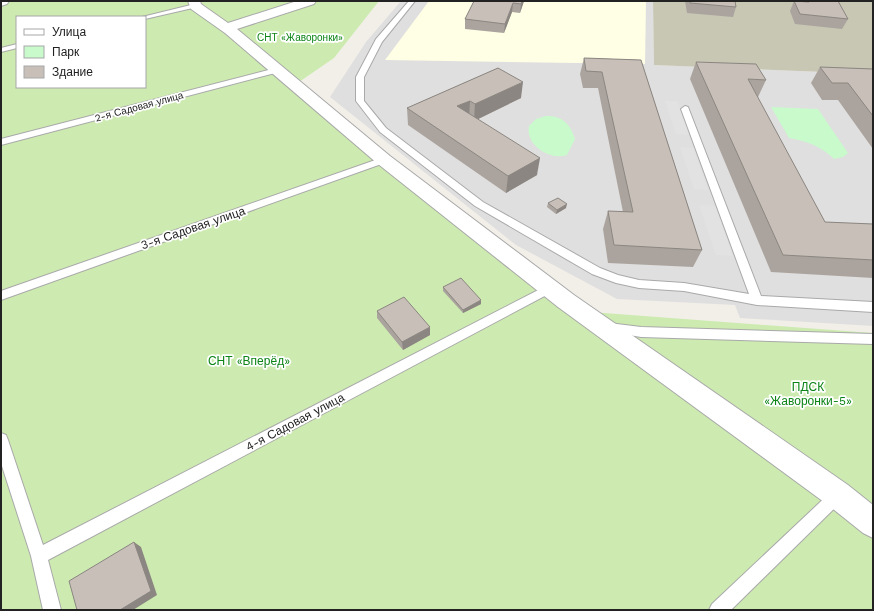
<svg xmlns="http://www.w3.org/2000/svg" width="874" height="611" font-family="'Work Sans',sans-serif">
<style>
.residential{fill:#e0dfdf}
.education{fill:#ffffe5}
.construction{fill:#c7c7b4}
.grass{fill:#cdebb0;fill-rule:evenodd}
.park{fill:#c8facc}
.parking{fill:#e2e2e2}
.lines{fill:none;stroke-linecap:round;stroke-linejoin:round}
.lane-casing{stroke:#a9a9a9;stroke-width:2}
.street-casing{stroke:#a9a9a9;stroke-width:2}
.lane{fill:#fff;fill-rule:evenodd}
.street{fill:#fff;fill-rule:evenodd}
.wall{fill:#aba49e}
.shaded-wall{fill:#8b8681}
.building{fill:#c7bfb8;stroke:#8b8681}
.labels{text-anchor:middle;stroke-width:3.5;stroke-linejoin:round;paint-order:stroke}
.far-park-label{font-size:10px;fill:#0c8416;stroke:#fff}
.far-street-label{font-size:10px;fill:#222;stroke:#fff}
.street-label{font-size:12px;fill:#222;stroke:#fff}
.park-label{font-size:12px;fill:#0c8416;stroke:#fff}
</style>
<rect width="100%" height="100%" fill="#f2efe9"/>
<path class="residential" d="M401 1H653L654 65 873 74V326L740 318 735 305 617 299 516 245 330 97 366 42Z"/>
<path class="education" d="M429 1H646L645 64 385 60Z"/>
<path class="construction" d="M653 1H873V74L654 65Z"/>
<path class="grass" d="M1 1H379L334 58 299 82 493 240 591 312 873 333V610H1ZM17 17H145V87H17Z"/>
<g class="park">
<path d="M771 107 818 109 848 153 843 157 834 159C821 146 806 141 789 138Z"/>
<path d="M546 116C563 116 570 124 575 139L567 155C550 161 525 145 529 126L536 119Z"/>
</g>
<g class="parking">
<path d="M665 101H677L689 135 676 134Z"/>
<path d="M680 147 693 148 708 190 694 189Z"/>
<path d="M699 205 715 206 733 256 716 255Z"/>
</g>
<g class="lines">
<g class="lane-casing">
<g id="lane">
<path d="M409 1H415L382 42 364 77V101L386 128 483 202 600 268 618 275 639 280 684 283 749 294 681 109 685 106 688 107 761 296 873 302V312L757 305 684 291 639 288 616 283 592 274 475 206 380 132 356 101V77L376 39Z"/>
<path d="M195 4 198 6 197 7 145 19V17H142Z"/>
<path d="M17 44V48L1 52V48Z"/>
<path d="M276 68H279V72L1 145V139Z"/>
<path d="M384 157 387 158 389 160 387 162 1 300V291Z"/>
<path d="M550 284 554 285 556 288 554 291 48 560 61 610H43L31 556 1 463V433L6 435 8 440 43 545Z"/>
<path d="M609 323 641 327 873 334V344L641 337 605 331 603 328 605 325Z"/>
<path d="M838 487 843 490 846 495 843 500 731 610H709L712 604 833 490Z"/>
</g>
</g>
<g class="street-casing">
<g id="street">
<path d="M1 1H9L7 4 1 6Z"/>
<path d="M188 1H200L201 4 228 23 297 1H316L314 4 237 29 390 156 574 295 848 485 873 505V538L863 533 828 505 558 307 378 164 225 33 191 9Z"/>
</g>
</g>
<use href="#lane" class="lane"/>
<use href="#street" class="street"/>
</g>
<g class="wall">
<path d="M474 1H524L520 13 512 12 504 33 465 29V19Z"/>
<path d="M685 1H735L736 7 733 17 687 13Z"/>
<path d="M794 1H838L848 19 842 29 795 24 790 11Z"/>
<path d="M584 58 641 60 702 250 693 267 608 263 603 229 608 211 623 212 598 88H583L580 74Z"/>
<path d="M696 62 766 80 758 97H757L825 222 873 224V278L771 272 690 79Z"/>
<path d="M820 67 873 69V149L838 100H822L811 83Z"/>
<path d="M498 68 521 98 478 119 537 175 506 193 408 125 407 108Z"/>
<path d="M548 203 566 208 556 214 547 207Z"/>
<path d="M443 287 481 300V304L463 313 443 291Z"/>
<path d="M377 311 430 335 403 350 377 318Z"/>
</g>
<g class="shaded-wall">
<path d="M522 1H524L520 13 521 4Z"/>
<path d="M513 3 512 12 504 33 505 24Z"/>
<path d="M523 82 521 98 474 121 475 104Z"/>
<path d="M470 101 469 118 457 106Z"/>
<path d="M540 158 537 175 506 193 508 176Z"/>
<path d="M567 204 566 208 556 214 557 210Z"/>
<path d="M481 300V304L463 313V310Z"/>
<path d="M430 327V335L403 350 402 342Z"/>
<path d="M134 542 141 547 157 595 133 610H120Z"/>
</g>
<g class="building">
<path d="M474 1H522L521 4 513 3 505 24 465 19Z"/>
<path d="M690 1H735L736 7 690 3Z"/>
<path d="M794 1 809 2 808 1H838L848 19 800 14Z"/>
<path d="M584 58 641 60 702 250 614 245 608 211 633 212 602 72 586 71Z"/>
<path d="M696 62 756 64 766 80 748 79 825 222 873 224V260L783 255Z"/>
<path d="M820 67 873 69V116L848 83H832Z"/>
<path d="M498 68 523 82 475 104 470 101 457 106 540 158 508 176 407 108Z"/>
<path d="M558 198 567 204 557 210 548 203Z"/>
<path d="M461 278 481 300 463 310 443 287Z"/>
<path d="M404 297 430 327 402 342 377 311Z"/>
<path d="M134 542 151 591 120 610H77L69 581Z"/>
</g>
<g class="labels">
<g class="far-park-label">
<text x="300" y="41">СНТ «Жаворонки»</text>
</g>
<g class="far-street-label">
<text transform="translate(139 106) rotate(-15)" y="4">2-я Садовая улица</text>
</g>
<g class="street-label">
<text transform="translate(193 228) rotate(-19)" y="4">3-я Садовая улица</text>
<text transform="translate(295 422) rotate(-28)" y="4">4-я Садовая улица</text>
</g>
<g class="park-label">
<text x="249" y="365">СНТ «Вперёд»</text>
<text x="808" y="391">ПДСК<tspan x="808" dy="14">«Жаворонки-5»</tspan></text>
</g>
</g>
<rect width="874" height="611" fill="none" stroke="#222222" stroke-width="4"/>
<rect x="16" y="16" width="130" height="72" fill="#ffffff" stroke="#a7a7a7"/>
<rect x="24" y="29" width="20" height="6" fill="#ffffff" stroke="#a7a7a7"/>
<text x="52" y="36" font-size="12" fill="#222222">Улица</text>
<rect x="24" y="46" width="20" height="12" fill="#c8facc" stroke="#a7a7a7"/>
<text x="52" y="56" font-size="12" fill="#222222">Парк</text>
<rect x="24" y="66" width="20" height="12" fill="#c7bfb8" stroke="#a7a7a7"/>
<text x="52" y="76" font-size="12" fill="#222222">Здание</text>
</svg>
